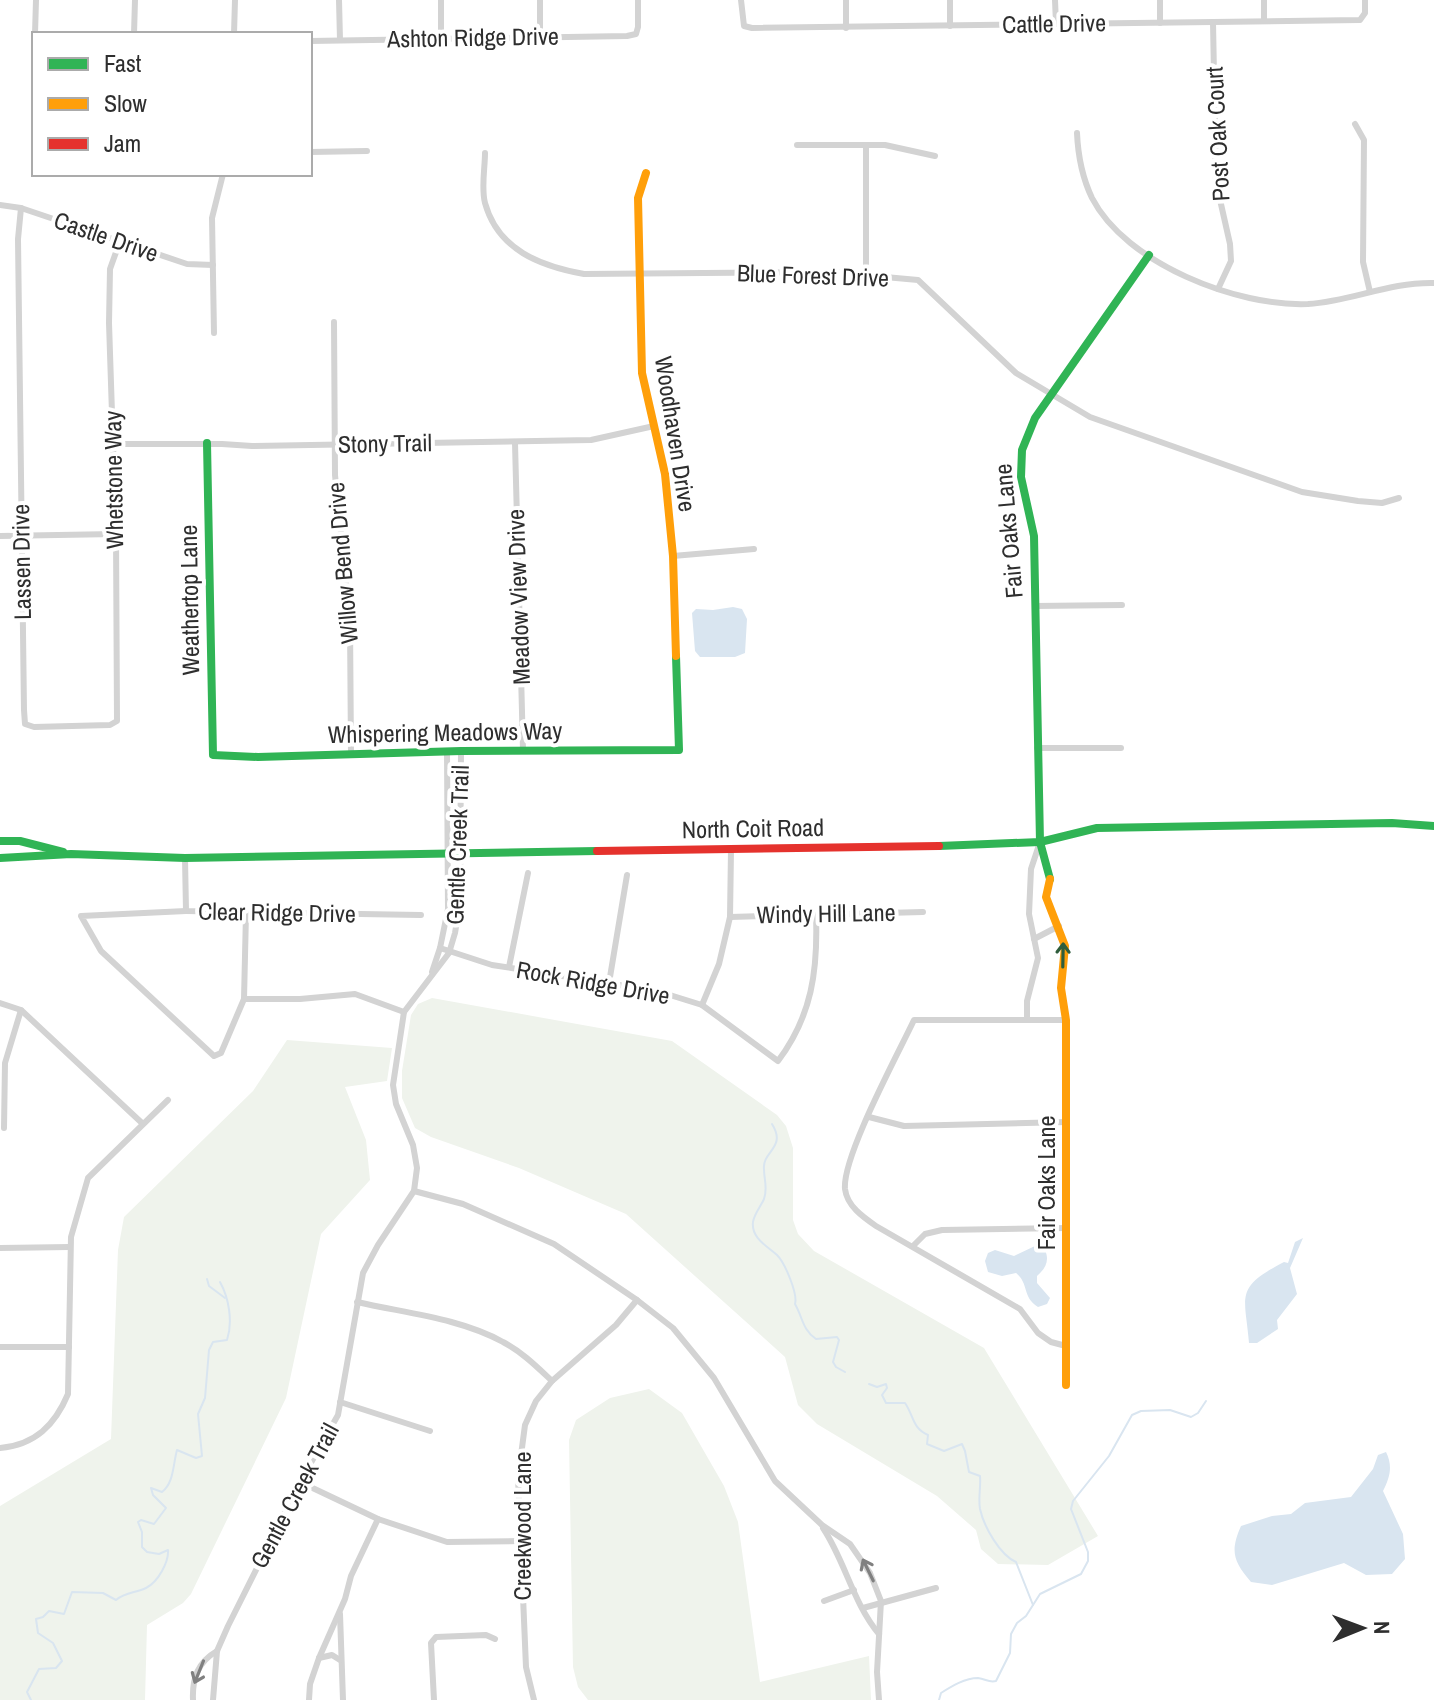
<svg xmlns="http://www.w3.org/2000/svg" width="1434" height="1700" font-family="'Archivo Narrow',sans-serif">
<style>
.green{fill:#eff3ec}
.water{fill:#d9e5f0}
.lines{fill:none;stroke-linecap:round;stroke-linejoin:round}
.stream{stroke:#d9e5f0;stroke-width:2}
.street{stroke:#d3d3d3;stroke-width:6}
.fast{stroke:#30b455;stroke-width:8}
.slow{stroke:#ff9f0a;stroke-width:8}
.jam{stroke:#e5322d;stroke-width:8}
.oneway{stroke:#2f5d3c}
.oneway2{stroke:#808080}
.labels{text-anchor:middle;stroke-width:8;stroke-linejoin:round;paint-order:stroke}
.street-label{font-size:24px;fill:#2e2e2e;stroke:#fff}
</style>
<rect width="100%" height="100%" fill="#fff"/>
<g class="green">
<path d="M432 998 672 1041 777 1115 786 1126 793 1148V1220L798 1234 814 1251 984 1348 1098 1536 1048 1565 998 1564 981 1549 976 1530 937 1496 817 1424 798 1405 785 1357 626 1214 519 1168 431 1137 415 1128 402 1098V1071L411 1015 418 1004Z"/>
<path d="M287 1040 392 1048 387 1081 345 1087 366 1140 370 1180 321 1234 286 1398 191 1594 183 1603 147 1625 145 1700H0V1506L111 1439 118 1250 124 1217 253 1091Z"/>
<path d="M649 1389 682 1413 724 1486 738 1522 760 1682 869 1656 871 1700H588L578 1687 573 1667 569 1440 576 1420 610 1398Z"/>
</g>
<g class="water">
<path d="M733 607 742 609 747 619 745 653 735 657H700L695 651 692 613 696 609 713 610Z"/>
<path d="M1303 1238 1290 1268 1297 1294 1277 1320 1278 1329 1257 1343H1249C1245 1295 1234 1288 1284 1262L1288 1263 1295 1242Z"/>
<path d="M1035 1246 1045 1250C1050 1261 1045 1269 1037 1276V1283L1050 1298 1047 1304 1038 1307C1022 1297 1029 1283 1016 1273L1002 1276 988 1272 985 1261 988 1253 995 1250 1014 1256Z"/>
<path d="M1386 1452C1393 1466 1390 1477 1383 1491L1403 1534 1405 1559 1392 1574 1366 1575 1344 1563 1272 1585 1251 1582C1233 1561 1230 1551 1241 1526L1272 1516 1291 1514 1305 1503 1351 1497 1373 1469 1378 1455Z"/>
</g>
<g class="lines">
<g class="stream">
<path d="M772 1124C787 1148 762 1151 764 1169 764 1180 768 1188 764 1199 761 1206 754 1214 753 1222 751 1238 767 1246 777 1255 785 1263 798 1294 795 1304 803 1318 802 1329 816 1339L837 1337 839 1340 833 1362 836 1367 845 1372"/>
<path d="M207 1279 209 1286 225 1298"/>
<path d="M869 1384 877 1387 886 1384 887 1388 882 1395 886 1403H905C914 1416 912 1428 928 1435L927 1444 944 1451 962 1444 965 1451 969 1472 980 1476C981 1488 978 1498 980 1509 984 1527 1000 1555 1016 1562L1033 1605"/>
<path d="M31 1700 27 1692 39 1669 56 1668 62 1661 53 1643 38 1633 36 1619 43 1617 49 1611 64 1614 72 1592 103 1593 116 1600C125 1592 136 1593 146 1588 158 1582 169 1562 168 1550L159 1554 147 1552 142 1547V1532L138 1522 141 1520 154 1524 166 1508 153 1495 151 1488 162 1492C174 1483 173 1464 177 1450L196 1458 202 1456 198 1414 205 1398 209 1350 213 1342 227 1340C233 1322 229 1298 220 1282"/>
<path d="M939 1700 941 1693C952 1686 965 1678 978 1678 986 1679 989 1683 996 1681L1010 1653 1011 1634 1017 1623 1026 1616 1040 1594 1081 1574 1088 1561V1552L1071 1509 1073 1501 1109 1456 1132 1415 1141 1411 1170 1410 1191 1417 1198 1413 1206 1401"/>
</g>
<g class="street">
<path d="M339 0 340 40"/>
<path d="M441 0V39"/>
<path d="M540 0V37"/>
<path d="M741 0 744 26 752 28 1360 20 1365 13V0"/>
<path d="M846 0V28"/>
<path d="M950 0V26"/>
<path d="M1055 0 1056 24"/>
<path d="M1160 0V23"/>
<path d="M1264 0V21"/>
<path d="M1213 22 1216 182 1230 244 1231 261 1218 289"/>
<path d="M35 34 36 0"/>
<path d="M134 34 135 0"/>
<path d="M234 34 235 0"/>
<path d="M310 41 627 36 636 34 638 27V0"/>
<path d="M34 50V70"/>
<path d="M1355 124 1364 140 1363 262 1370 292"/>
<path d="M1077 133C1078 156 1082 177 1092 198 1126 264 1238 307 1308 304 1353 301 1388 282 1434 283"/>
<path d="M797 145H885L935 156"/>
<path d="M866 146V275"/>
<path d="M310 152 367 151"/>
<path d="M485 153C485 168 481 188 485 203 498 250 540 266 584 274L830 272 918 280 1016 373 1090 417 1302 492 1358 501 1382 503 1399 498"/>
<path d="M0 205 21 208 187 264 213 265"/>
<path d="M21 208 18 239 24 710 25 724 34 727 110 725 117 721 116 534 109 323 110 269 120 241"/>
<path d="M334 322 335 475 350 622 351 755"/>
<path d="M214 333 212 218 223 174"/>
<path d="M515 443 523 750"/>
<path d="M114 444H222L252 446 591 440 654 426"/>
<path d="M0 536 116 534"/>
<path d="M673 556 754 549"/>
<path d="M1035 606 1122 605"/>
<path d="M1037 748H1121"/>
<path d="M185 858 186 911 421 915"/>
<path d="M186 911 81 916 101 951 214 1056 221 1053 244 999 246 913"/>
<path d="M730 917 923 912"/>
<path d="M1034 939 1059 926"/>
<path d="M440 948 492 965 657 991 702 1005 778 1061C812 1016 818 970 816 915"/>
<path d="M509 967 528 873"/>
<path d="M432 972 440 948 448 909 447 752"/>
<path d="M609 983 627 875"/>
<path d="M244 999H300L355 994 404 1012"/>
<path d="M0 1003 21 1010 143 1124"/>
<path d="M702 1005 719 964 730 917 731 850"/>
<path d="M1027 1019V1001L1038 958 1029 914 1031 869 1040 842"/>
<path d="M1066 1020H914C898 1054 842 1157 845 1189 847 1206 863 1217 876 1226L1020 1309 1038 1333 1051 1342 1066 1346"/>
<path d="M869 1117 904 1126 1067 1122"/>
<path d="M4 1128 5 1063 21 1010"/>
<path d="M414 1191 463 1204 554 1244 637 1300 673 1328 714 1378 775 1481 822 1525 850 1544 870 1573 881 1601 877 1672 879 1700"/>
<path d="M913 1246 925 1234 942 1230 1067 1228"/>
<path d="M0 1248 70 1247"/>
<path d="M357 1302C404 1313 460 1318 503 1342 522 1352 537 1367 552 1381"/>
<path d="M0 1347H69"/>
<path d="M340 1402 430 1431"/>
<path d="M0 1448C35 1445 55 1425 68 1394L71 1237 88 1178 168 1100"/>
<path d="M300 1482 378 1519 447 1542 520 1541"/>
<path d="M823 1528C845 1561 853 1603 879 1634"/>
<path d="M824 1601 854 1590"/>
<path d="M863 1608 936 1588"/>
<path d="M340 1614 343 1700"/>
<path d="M319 1658 332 1655 340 1660"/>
<path d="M193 1700C192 1678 198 1662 217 1651"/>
<path d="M213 1700 217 1651 228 1626 300 1482 338 1415 363 1273 378 1245 414 1191 417 1168 413 1145 396 1104 393 1085 404 1012 449 953 455 933 460 903 461 751"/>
<path d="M309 1700 310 1684 319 1658 345 1599 351 1576 378 1519"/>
<path d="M434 1700 431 1643 436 1637 486 1635 495 1639"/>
<path d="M534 1700 526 1667 518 1478 525 1425 536 1401 552 1381 616 1325 637 1300"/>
</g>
<g class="fast">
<path d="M207 443 213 755 258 757 461 751 679 750 676 656"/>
<path d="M0 841H20L63 852"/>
<path d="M939 846 1040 842 1097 828 1392 823 1434 826"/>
<path d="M0 858 71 854 185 858 597 851"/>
<path d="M1050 879 1040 842 1034 536 1021 477 1022 450 1035 418 1149 255"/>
</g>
<g class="slow">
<path d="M646 173 638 198 642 373 665 474 673 556 676 656"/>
<path d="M1050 879 1046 897 1065 946 1061 988 1066 1020V1385"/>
</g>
<path class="jam" d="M597 851 939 846"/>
</g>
<defs><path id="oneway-shaft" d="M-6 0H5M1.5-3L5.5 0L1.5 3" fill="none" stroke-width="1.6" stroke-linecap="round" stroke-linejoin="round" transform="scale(2)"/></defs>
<use class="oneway" href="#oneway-shaft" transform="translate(1063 955) rotate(-89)"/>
<g class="oneway2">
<use href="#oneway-shaft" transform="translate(868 1570) rotate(-116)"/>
<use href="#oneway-shaft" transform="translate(199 1672) rotate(112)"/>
</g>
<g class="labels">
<g class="street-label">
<text transform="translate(1054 24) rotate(-1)" y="8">Cattle Drive</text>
<text transform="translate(473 38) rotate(-1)" y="8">Ashton Ridge Drive</text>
<text transform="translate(1218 134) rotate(-93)" y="8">Post Oak Court</text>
<text transform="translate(106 237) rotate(19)" y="8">Castle Drive</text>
<text transform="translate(813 276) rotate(2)" y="8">Blue Forest Drive</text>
<text transform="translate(675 434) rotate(81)" y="8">Woodhaven Drive</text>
<text transform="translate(385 444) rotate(-1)" y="8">Stony Trail</text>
<text transform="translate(114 480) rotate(-91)" y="8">Whetstone Way</text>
<text transform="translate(1009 531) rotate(-95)" y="8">Fair Oaks Lane</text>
<text transform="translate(22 562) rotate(-91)" y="8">Lassen Drive</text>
<text transform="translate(343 563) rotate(-95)" y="8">Willow Bend Drive</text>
<text transform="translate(519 597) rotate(-92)" y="8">Meadow View Drive</text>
<text transform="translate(190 600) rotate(-91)" y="8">Weathertop Lane</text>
<text transform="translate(445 733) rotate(-1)" y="8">Whispering Meadows Way</text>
<text transform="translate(753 829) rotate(-1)" y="8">North Coit Road</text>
<text transform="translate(458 845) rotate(-88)" y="8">Gentle Creek Trail</text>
<text transform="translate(277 913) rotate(1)" y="8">Clear Ridge Drive</text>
<text transform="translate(826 914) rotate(-1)" y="8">Windy Hill Lane</text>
<text transform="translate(593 983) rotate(10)" y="8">Rock Ridge Drive</text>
<text transform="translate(1047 1183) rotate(-90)" y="8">Fair Oaks Lane</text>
<text transform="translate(295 1496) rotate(-62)" y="8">Gentle Creek Trail</text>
<text transform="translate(523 1526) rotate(-90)" y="8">Creekwood Lane</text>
</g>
</g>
<rect x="32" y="32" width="280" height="144" fill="#ffffff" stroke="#ababab" stroke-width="2"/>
<rect x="48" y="58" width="40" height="12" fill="#30b455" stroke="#ababab" stroke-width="2"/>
<text x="104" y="72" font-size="24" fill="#2e2e2e">Fast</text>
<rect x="48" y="98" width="40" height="12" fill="#ff9f0a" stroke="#ababab" stroke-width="2"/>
<text x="104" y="112" font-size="24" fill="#2e2e2e">Slow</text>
<rect x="48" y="138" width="40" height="12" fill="#e5322d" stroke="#ababab" stroke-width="2"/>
<text x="104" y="152" font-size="24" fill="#2e2e2e">Jam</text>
<g transform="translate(1362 1628) rotate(89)" stroke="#ffffff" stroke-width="6" paint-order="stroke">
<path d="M0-6L14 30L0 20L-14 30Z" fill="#2e2e2e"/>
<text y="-12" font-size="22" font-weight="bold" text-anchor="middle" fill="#2e2e2e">N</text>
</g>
</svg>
